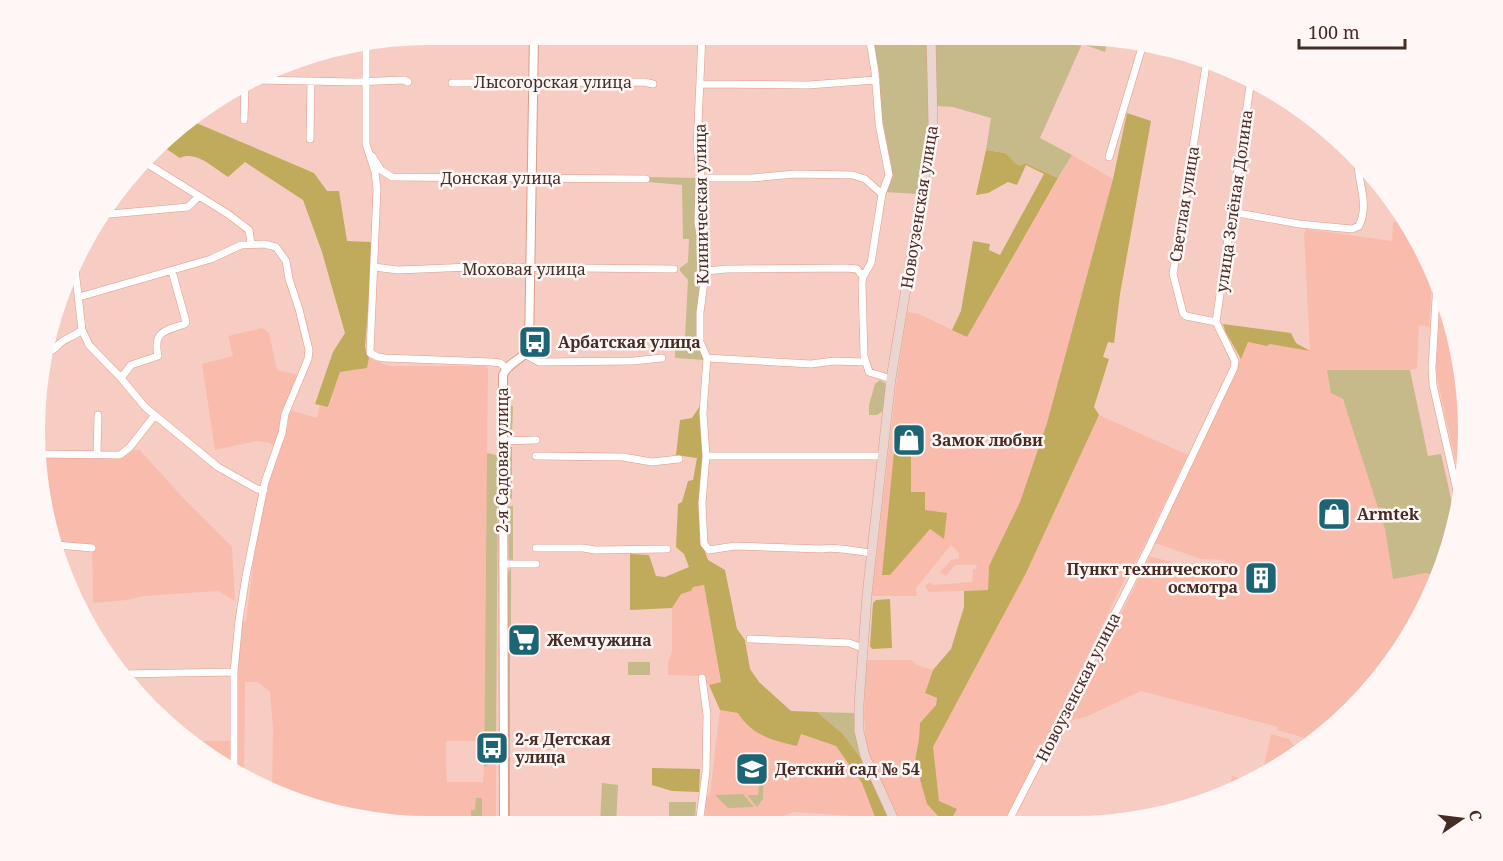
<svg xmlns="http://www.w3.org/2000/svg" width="1503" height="861" viewBox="0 0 1503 861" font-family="'Noto Serif',serif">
  <rect width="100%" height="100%" fill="#f7cdc3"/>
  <path fill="#f9bcac" d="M1072,155L1113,179L1047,423L1020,502L989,566L988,590L929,592L925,586L930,582L933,585L972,582L973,569H977L976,565H955L946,576L940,572L951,560L959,558V553L951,545L916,588L917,596H872L897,378L907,312L919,314L967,337Z
    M1393,222H1407L1428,256L1433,268L1429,327L1419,325L1417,368L1410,370H1327L1345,406L1385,528L1393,578L1426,573L1439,577L1415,629L1353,710L1315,741L1277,730L1278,727L1141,691L1088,716L1070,721L1069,717L1150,556L1197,570L1224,573L1225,560L1201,559L1155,543L1248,342L1267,346L1270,344L1310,350L1304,234L1306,229L1392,241Z
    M1441,290L1455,328L1468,405L1465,483L1463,493L1438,383L1436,368Z
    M262,328L269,333L277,370L299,375L281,412L279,433L275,447L269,443L256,441L215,450L202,364L233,356L228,336Z
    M369,358L389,366H486L488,369L484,741H446V762L447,782H483L484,767L496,761V825L405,826L328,813L272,790L273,727L270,692L258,682H245L244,778L237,775L238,671L241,621H246L255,548L268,482L286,433L290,410L317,418L320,405L329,407L340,372L367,368Z
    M1099,415L1188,455L1145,544L1121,587L1039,756L1004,824H899L869,754L866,742L864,716L866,660H911L917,665L933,670L925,693L937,698L936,705L920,723L919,739L917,749L933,747L1026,573Z
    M133,450H140L185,500L232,547L235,601L218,591L144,596L128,600L93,603L92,545L55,541L36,457H120L128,455Z
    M704,585L721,683L709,685L700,676L668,675V662L672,652V608L681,594L691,591L693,587Z
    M720,710L738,713L836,746L862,783L879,824H865V822L855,820L853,816L794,812L771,821L767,819H706L705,800L710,793Z
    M1271,734L1289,739L1293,745L1307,748L1292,760L1262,775Z
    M193,741H231L230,771Z
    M1232,776L1250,781L1228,792Z"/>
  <path fill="#c6b98a" d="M872,35H927L929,123L918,194L885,192L889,184L892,169L881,114L879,72Z
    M934,35H1098L1109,37L1105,52L1082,44L1040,138L1072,155L1058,178L1025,163L1019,166L1005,153L986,150L991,118L953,107L937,106Z
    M645,177L698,178L704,269L698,315L705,360L675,358V346L685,338L688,280L680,271V268L688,262L689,239H683L682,185L649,182Z
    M1327,370H1410L1428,456L1441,454C1446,478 1454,504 1454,528C1454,545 1446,562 1439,577L1426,573L1393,579L1385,529L1345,406L1343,399L1331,393Z
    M880,380L886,384L883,411L877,415H869V405L875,384Z
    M507,406H513L512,436H507Z
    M507,447H512V499H507Z
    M487,453L496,455L498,459L496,761L484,767Z
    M513,506V561L509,559L508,507Z
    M511,566V633L506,629L507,577Z
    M505,651H510V824H505Z
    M628,662H650V675H628Z
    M817,712L854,713L857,743L860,757L843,734Z
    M602,783L618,785L616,825H600Z
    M759,783H763V799L757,807L747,795H758Z
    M743,794L754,807L728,808L715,795Z
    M476,798H482V825H471V810H475Z
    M669,802H696L695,821H669Z"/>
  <path fill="#c0aa5b" d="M1127,113L1151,121L1120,294L1114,343L1108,342L1103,357L1109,359L1094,407L1099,415L1026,573L933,747L939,801L957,809L953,816L947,817L944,821H940L938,816L927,804L915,761L919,739L920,723L936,705L937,698L925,693L933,670L951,649L964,607V591L988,590L989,566L1020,502L1047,423L1113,179Z
    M187,119L314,173L327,191H339L347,241L371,242L372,260L365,347L369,358L367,368L340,372L328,407L315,404L333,352L345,333L322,252L303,200L245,162L228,177C215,169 196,150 180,158L162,146Z
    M986,150L1005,153L1019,166L1025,163L1058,178L967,337L952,330L961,311L973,241L990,244L989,250L1000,255L1044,174L1026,165L1017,185L1008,182L988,193L976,195Z
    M1223,324L1291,333L1296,343L1310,351L1270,344L1267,346L1248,342L1241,359L1225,331Z
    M702,403L704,461L702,544L708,560L725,570L737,629L745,640L750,669L759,682L791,711L817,712L843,734L860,757L891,824L877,822L862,783L836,746L801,734L797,746C774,741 751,735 738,713L720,710L709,685L721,682L704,585L693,587L691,591L681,594L672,608L630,610V554L649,555L656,576L665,577L689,567L684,554L676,547L678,504L682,502L688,481L693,480L697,458L676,455L680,420L692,418Z
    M894,452L911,453V492H925V510L947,513L944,539L930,529L890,575H882Z
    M890,599L892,648L872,649L870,646L873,603L876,600Z
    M652,768L700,769L699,792L672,791L652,785Z"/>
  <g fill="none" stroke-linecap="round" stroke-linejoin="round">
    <g stroke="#dc9b8b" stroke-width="8">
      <path id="minor" d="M702,35L697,147L701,178L699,185L698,223L706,266L700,313V342L707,358L703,413L706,456L702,503L704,544L709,550L735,546L822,549C835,546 858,552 872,553
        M869,35L875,72L879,124L889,175L882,194L871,263L863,277L862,283L864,356L869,372L891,379
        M366,45V144L375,172L377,189L370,353L378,357L385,358L492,362L500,363L506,368
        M1207,59L1173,274L1183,313L1186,316L1216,322
        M257,80L355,82L404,80L408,82
        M452,83L644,82L653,84
        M701,84L808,85L876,80
        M244,120L245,86
        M310,139L311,81
        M372,156L381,170L392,177L646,179
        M1109,157L1143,44
        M146,163L228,214L249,230L251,244
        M701,178H752L795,174L853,175L865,179L882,194
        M1232,212L1299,224L1352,229L1359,226C1370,203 1357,183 1358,159
        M99,215L188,207L198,197
        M374,267L398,270L471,267L674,269
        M75,269L82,330L89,345L121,378L145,407L218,467L257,489L264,490
        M706,271L727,269L846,268L857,269L863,277
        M1437,281L1432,368L1433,385L1460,504
        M79,297L211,259L241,245L264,244L276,247L286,261L289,279L299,309L309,350L308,359L285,414L282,433L265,482L246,576L239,620L234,672V774
        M1216,322L1251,79
        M46,353C57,350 55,346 63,341C70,337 76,335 82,330
        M526,355L539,362L633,361L662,358
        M707,358L811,364L834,361L864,362
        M121,378L131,365L158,356C153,331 164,331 185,324L186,322L172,271
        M503,441L536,440
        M36,454L120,455L130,447L155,415
        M97,454L98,415
        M536,456L623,457L652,462L679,459
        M706,456H882
        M56,545L92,548
        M536,548H583L595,550L667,549
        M503,564H536
        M750,639L849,643L863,648
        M121,674L234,672
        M1007,824L1148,549L1234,368L1235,361L1216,322
        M699,825L706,772L707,715L702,678"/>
    </g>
    <g stroke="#dc9b8b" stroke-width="10">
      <path id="tertiary" d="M504,825L503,375C508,362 523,360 529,348L534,35"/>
    </g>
    <g stroke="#dc9b8b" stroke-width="10">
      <path id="secondary" d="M896,824L865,756L859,731V704L867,595L891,379L933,124L931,35"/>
    </g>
    <use href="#minor" stroke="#fff" stroke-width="7"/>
    <use href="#tertiary" stroke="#fff" stroke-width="8"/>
    <use href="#secondary" stroke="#ebd5d0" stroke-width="9"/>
  </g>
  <defs>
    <g id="bus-square" transform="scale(1.725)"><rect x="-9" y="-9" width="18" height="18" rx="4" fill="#1d6574" stroke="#fff7f6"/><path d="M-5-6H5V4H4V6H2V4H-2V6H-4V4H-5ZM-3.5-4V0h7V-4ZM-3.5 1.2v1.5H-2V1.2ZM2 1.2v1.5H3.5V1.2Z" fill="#fff"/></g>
    <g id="shop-square" transform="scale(1.725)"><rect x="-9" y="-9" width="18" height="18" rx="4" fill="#1d6574" stroke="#fff7f6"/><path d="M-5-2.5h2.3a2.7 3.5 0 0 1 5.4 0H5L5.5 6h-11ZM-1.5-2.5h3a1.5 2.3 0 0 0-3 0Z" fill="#fff"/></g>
    <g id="building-square" transform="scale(1.725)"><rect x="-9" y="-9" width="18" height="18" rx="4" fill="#1d6574" stroke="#fff7f6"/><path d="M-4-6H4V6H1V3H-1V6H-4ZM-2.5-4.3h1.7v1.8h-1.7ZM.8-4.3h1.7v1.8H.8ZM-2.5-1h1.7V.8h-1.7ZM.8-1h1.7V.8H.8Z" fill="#fff"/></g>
    <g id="supermarket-square" transform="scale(1.725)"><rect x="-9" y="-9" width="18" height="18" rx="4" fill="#1d6574" stroke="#fff7f6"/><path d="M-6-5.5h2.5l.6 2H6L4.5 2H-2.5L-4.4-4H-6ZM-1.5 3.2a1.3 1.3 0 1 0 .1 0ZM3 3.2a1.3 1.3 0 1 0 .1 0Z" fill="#fff"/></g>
    <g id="school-square" transform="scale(1.725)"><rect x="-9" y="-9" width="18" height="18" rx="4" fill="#1d6574" stroke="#fff7f6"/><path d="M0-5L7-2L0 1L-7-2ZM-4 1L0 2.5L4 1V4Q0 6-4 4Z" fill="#fff"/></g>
  </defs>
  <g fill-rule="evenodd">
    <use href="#bus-square" x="535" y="342"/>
    <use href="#shop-square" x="909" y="440"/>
    <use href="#shop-square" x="1334" y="514"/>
    <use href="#building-square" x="1261" y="578"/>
    <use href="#supermarket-square" x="524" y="640"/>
    <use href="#bus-square" x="492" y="748"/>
    <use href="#school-square" x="752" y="769"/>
  </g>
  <g text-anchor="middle" stroke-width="5" stroke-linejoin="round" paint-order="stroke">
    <g font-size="16" fill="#462c25" stroke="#fff7f6">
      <text x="553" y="88">Лысогорская улица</text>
      <text x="501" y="184">Донская улица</text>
      <text transform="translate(1234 201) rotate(-82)" y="6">улица Зелёная Долина</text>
      <text transform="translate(701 204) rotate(-91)" y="6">Клиническая улица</text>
      <text transform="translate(1184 204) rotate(-81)" y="6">Светлая улица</text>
      <text transform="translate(919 207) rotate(-81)" y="6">Новоузенская улица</text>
      <text x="524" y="275">Моховая улица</text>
      <text transform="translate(502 460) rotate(-90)" y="6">2-я Садовая улица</text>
      <text transform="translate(1078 687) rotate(-63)" y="6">Новоузенская улица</text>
    </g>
    <g font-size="16" font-weight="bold" fill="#462c25" stroke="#fff7f6" text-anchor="start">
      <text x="558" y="348">Арбатская улица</text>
      <text x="932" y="446">Замок любви</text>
      <text x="1357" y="520">Armtek</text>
      <text x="1238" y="575" text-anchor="end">Пункт технического<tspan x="1238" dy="18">осмотра</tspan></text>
      <text x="547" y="646">Жемчужина</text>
      <text x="515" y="745">2-я Детская<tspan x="515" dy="18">улица</tspan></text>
      <text x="775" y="775">Детский сад № 54</text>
    </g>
  </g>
  <path d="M0 0H1503V861H0ZM430 45H1073A385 385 0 0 1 1458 430V431A385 385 0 0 1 1073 816H430A385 385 0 0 1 45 431V430A385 385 0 0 1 430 45Z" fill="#fff7f6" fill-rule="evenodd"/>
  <g transform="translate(1461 819) rotate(76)" stroke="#fff7f6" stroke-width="4.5" paint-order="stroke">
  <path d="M0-4.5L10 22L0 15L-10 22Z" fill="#462c25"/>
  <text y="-9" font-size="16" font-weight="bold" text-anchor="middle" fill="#462c25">С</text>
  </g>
  <path d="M1299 39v9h106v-9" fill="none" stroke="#462c25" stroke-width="3"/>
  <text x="1308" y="39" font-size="18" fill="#462c25" stroke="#fff7f6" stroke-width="4.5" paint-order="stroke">100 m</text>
</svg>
